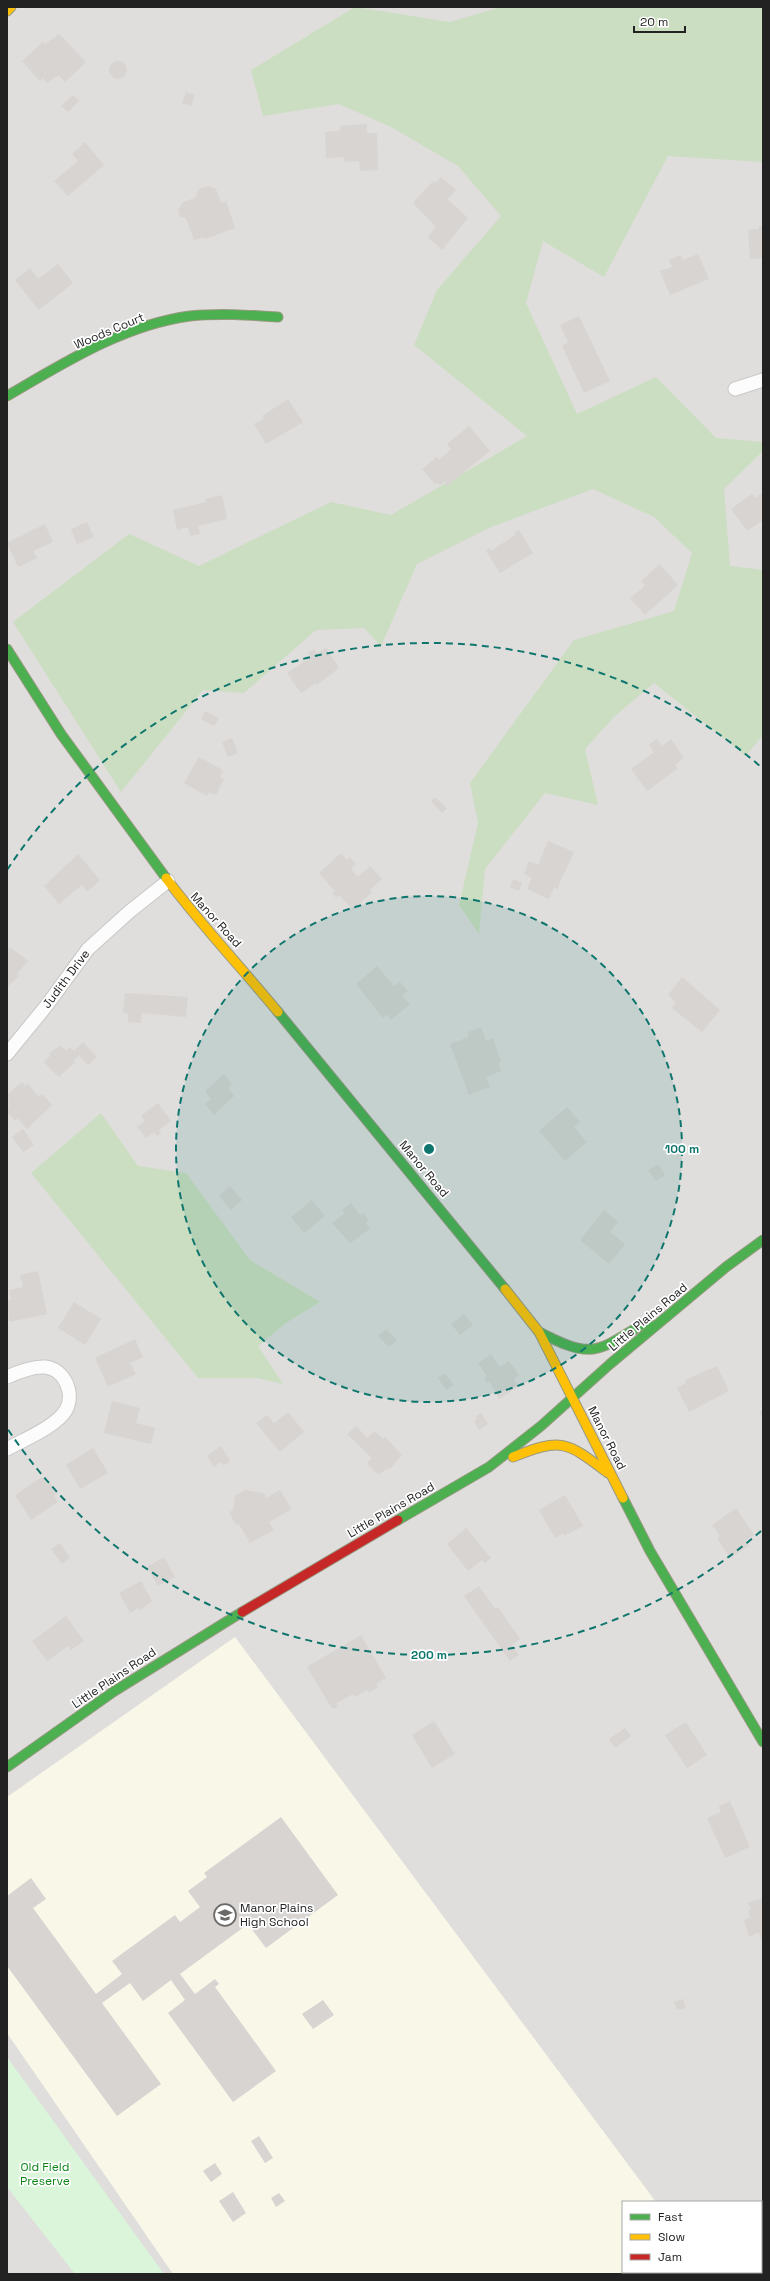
<svg xmlns="http://www.w3.org/2000/svg" width="770" height="2281" viewBox="0 0 770 2281" font-family="'Space Grotesk',sans-serif">
  <rect width="100%" height="100%" fill="#f0eeeb"/>
  <path fill="#dfdedc" fill-rule="evenodd" d="M7,7H763V2274H7ZM623,2202H761V2272H623Z"/>
  <path fill="#f8f7e8" d="M235,1637L656,2202H623V2272H708L710,2274H173L7,2033V1797Z"/>
  <path fill="#cbdec1" d="M355,7L450,22L501,7H763V162L668,156L604,277L543,241L526,303L577,414L656,377L716,438L763,442V451L724,489L730,566L763,570V735L746,756L654,683L615,716L585,749L598,805L545,793L485,869L479,934L459,905L478,823L470,783L574,640L674,611L692,553L654,517L593,489L491,527L417,564L381,646L364,628L316,630L244,693L203,690L121,792L13,622L129,534L199,566L331,502L391,515L527,436L414,345L437,290L501,216L458,166L391,127L339,104L263,116L251,70Z
    M101,1113L138,1166L186,1173L250,1260L320,1302L286,1323L258,1346L283,1384L257,1378H198L31,1173Z"/>
  <path fill="#daf5da" d="M7,2057L164,2274H75L7,2187Z"/>
  <path fill="#d7d4d2" d="M59,34L86,62L65,82L59,75L47,83L43,78L40,81L22,61L43,42L45,44Z
    M109 70a9 9 0 1 1 18 0a9 9 0 1 1-18 0Z
    M186,92L195,95L191,106L182,103Z
    M73,95L79,101L68,112L61,106Z
    M367,124V133H377L378,170L360,171L359,161L344,162V157L326,158L325,132L340,131L339,126Z
    M85,142L104,165L68,196L54,181L78,161L72,154Z
    M441,177L456,190L447,199L468,218L442,250L428,237L436,227L413,203L433,181L435,183Z
    M208,186L216,189L221,203L226,201L235,228L205,239L204,237L194,240L186,218L180,217L178,210L183,202L195,198L199,189Z
    M759,226H763V258L750,259L748,230L759,229Z
    M698,254L709,279L670,295L660,271L672,267L669,260L681,255L683,260Z
    M58,264L73,283L39,310L15,280L30,268L38,279Z
    M579,316L610,381L584,393L562,346L568,342L560,325Z
    M288,399L303,422L266,444L254,424L264,418L262,416Z
    M469,426L490,451L447,486L444,482L440,485L437,482L435,484L422,469L437,457L439,460L451,449L447,444Z
    M763,492V520L747,531L731,509L752,494L755,498Z
    M222,495L227,519L198,526L200,534L190,536L188,527L177,530L173,510L206,502L205,499Z
    M87,522L94,537L77,544L71,529Z
    M45,524L53,542L33,551L37,558L18,567L7,543Z
    M519,530L533,553L500,573L486,551L489,548L491,551L515,535L514,533Z
    M660,564L678,585L645,615L630,598L645,586L641,581Z
    M326,648L339,668L317,685L316,683L301,693L287,673L311,657L308,653L314,649L317,653Z
    M205,711L219,718L214,726L201,719Z
    M232,738L238,753L228,757L222,742Z
    M657,739L662,746L671,739L684,758L675,765L677,769L647,791L631,769L654,752L649,745Z
    M199,757L223,770L220,777L224,779L216,795L209,792L207,796L184,783Z
    M435,797L447,808L442,813L431,801Z
    M548,841L574,852L557,889L554,887L549,899L527,889L532,878L524,874L529,861L538,865Z
    M341,853L347,860L350,857L356,864L351,869L358,877L370,866L382,879L370,890L372,892L353,910L339,895L336,898L332,893L335,891L319,873Z
    M78,854L100,880L87,892L82,885L59,904L44,886Z
    M513,879L522,883L519,891L510,887Z
    M10,947L28,961L17,974L19,976L7,987V951Z
    M377,966L394,986L400,982L408,991L402,996L410,1004L391,1020L387,1014L383,1018L356,984Z
    M682,977L720,1010L702,1032L672,1008L676,1002L668,995Z
    M125,993L188,997L186,1017L142,1013L141,1023L128,1022V1014L123,1013Z
    M481,1027L486,1041L493,1038L501,1062L498,1063L501,1071L486,1077L490,1087L469,1095L450,1044L469,1037L468,1032Z
    M83,1042L97,1057L88,1065L79,1055L74,1060L75,1062L59,1077L44,1062L50,1056L49,1054L60,1045L66,1051L70,1047L74,1051Z
    M224,1074L232,1084L228,1088L234,1096L214,1115L205,1104L211,1099L205,1091Z
    M22,1082L25,1086L28,1084L39,1097L42,1094L52,1105L27,1129L18,1118L15,1121L7,1112L9,1104L7,1101L9,1099L7,1095Z
    M158,1103L171,1121L159,1130L161,1133L157,1136L154,1132L146,1138L137,1127L145,1121L141,1116Z
    M567,1107L580,1122L574,1127L587,1142L565,1161L539,1131Z
    M23,1129L34,1145L23,1152L12,1137Z
    M658,1164L665,1175L656,1181L648,1170Z
    M230,1186L242,1200L231,1210L219,1196Z
    M312,1200L325,1216L304,1233L291,1217Z
    M351,1203L360,1215L363,1213L369,1221L366,1223L370,1229L350,1243L332,1223L345,1213L342,1210Z
    M604,1210L618,1222L610,1232L625,1244L609,1264L580,1240Z
    M38,1271L47,1314L9,1322L7,1301L11,1300L9,1290L23,1287L20,1275Z
    M74,1302L101,1319L85,1345L58,1328Z
    M464,1314L473,1325L460,1335L451,1324Z
    M386,1329L397,1340L389,1347L378,1336Z
    M135,1339L143,1357L130,1363L136,1374L108,1387L95,1358Z
    M491,1354L500,1367L509,1361L519,1375L514,1379L518,1387L499,1399L489,1381L487,1383L484,1378L487,1376L478,1363Z
    M717,1366L729,1391L689,1412L677,1388L686,1383L685,1380Z
    M445,1373L454,1385L446,1390L438,1378Z
    M112,1401L140,1408L136,1423L155,1428L151,1444L104,1433Z
    M763,1410V1419L759,1412Z
    M288,1412L304,1432L280,1452L256,1423L267,1415L274,1423Z
    M481,1413L488,1424L479,1430L474,1421L477,1419L476,1416Z
    M356,1426L367,1438L375,1431L383,1439L385,1437L402,1455L390,1469L388,1468L378,1475L367,1463L372,1458L347,1434Z
    M221,1446L230,1461L224,1465L221,1462L214,1467L207,1456Z
    M93,1448L108,1473L80,1489L66,1465Z
    M42,1477L47,1484L50,1483L57,1493L54,1496L58,1502L31,1520L15,1495Z
    M245,1490L264,1493L266,1498L280,1490L292,1509L269,1522L274,1530L250,1543L239,1524L236,1525L229,1512L233,1510L235,1496Z
    M565,1495L583,1526L564,1536L563,1533L555,1538L539,1510Z
    M736,1508L754,1535L745,1541L749,1546L730,1558L717,1538L720,1536L712,1525Z
    M466,1528L491,1558L485,1563L482,1560L468,1571L447,1544Z
    M60,1543L70,1558L62,1564L51,1549Z
    M164,1557L175,1577L158,1586L147,1567Z
    M141,1581L152,1601L140,1611L138,1608L130,1613L119,1593Z
    M479,1586L495,1609L498,1607L520,1639L512,1645L519,1655L510,1661L464,1596Z
    M66,1616L84,1641L71,1650L68,1646L47,1661L32,1641Z
    M361,1635L386,1678L376,1684L378,1687L369,1693L367,1690L355,1697L353,1694L336,1703L338,1706L334,1709L331,1707L307,1667Z
    M434,1721L455,1754L432,1768L412,1735Z
    M686,1722L707,1755L687,1768L665,1735Z
    M625,1728L631,1736L615,1748L609,1739Z
    M730,1801L750,1847L725,1858L707,1818L721,1812L719,1806Z
    M281,1817L338,1895L266,1948L248,1924L180,1974L195,1994L215,1979L219,1984L215,1987L276,2071L233,2102L168,2013L185,2000L171,1980L143,2001L130,1983L102,2003L161,2084L117,2116L7,1966V1896L31,1878L46,1899L33,1908L96,1994L122,1974L112,1961L175,1915L180,1922L200,1907L188,1891L207,1877L204,1873Z
    M763,1898V1939L761,1940L759,1932L749,1937L744,1920L750,1917L748,1910L751,1909L748,1903Z
    M683,1999L686,2008L677,2010L674,2002Z
    M323,2000L334,2015L313,2029L302,2014Z
    M259,2136L273,2158L265,2163L251,2141Z
    M215,2163L222,2174L211,2182L203,2171Z
    M233,2192L246,2213L233,2222L219,2201Z
    M279,2193L285,2201L276,2207L271,2198Z"/>
  <g fill="none" stroke-linecap="round" stroke-linejoin="round">
    <g stroke="#c9c8c7" stroke-width="15">
      <path id="street" d="M735,389L763,380
        M7,1054L47,1005L88,949L129,912L168,881
        M7,1377C18,1372 33,1366 45,1367C65,1369 75,1394 66,1410C57,1426 23,1440 7,1449"/>
    </g>
    <g stroke="#999a82" stroke-width="11">
      <path id="fast" d="M7,396C64,363 123,325 190,316C219,313 249,315 278,317
        M7,649L61,734L166,878
        M278,1012L505,1289
        M539,1332C595,1361 597,1351 648,1321
        M623,1498L650,1551L763,1742
        M398,1520L489,1467L541,1426L610,1364L726,1267L763,1240
        M7,1767L113,1692L242,1612"/>
    </g>
    <g stroke="#999a82" stroke-width="11">
      <path id="slow" d="M7,11L11,7
        M166,878C201,925 241,967 278,1012
        M505,1289L539,1332L623,1498
        M513,1457C562,1437 567,1442 608,1473"/>
    </g>
    <g stroke="#999a82" stroke-width="11">
      <path id="jam" d="M242,1612L398,1520"/>
    </g>
    <use href="#street" stroke="#fdfcfc" stroke-width="13"/>
    <use href="#fast" stroke="#4caf50" stroke-width="9"/>
    <use href="#slow" stroke="#ffc107" stroke-width="9"/>
    <use href="#jam" stroke="#c62828" stroke-width="9"/>
  </g>
  <circle cx="429" cy="1149" r="253" fill="#0f766e" fill-opacity=".12"/>
  <g fill="none" stroke="#0f766e" stroke-width="2" stroke-dasharray="7 5">
    <circle cx="429" cy="1149" r="253"/>
    <path d="M761 1531A506 506 0 0 1 7 1428M7 870A506 506 0 0 1 761 767"/>
  </g>
  <defs>
    <g id="school-ring" transform="scale(1.15)"><circle r="9.5" fill="#fff" stroke="#6a6968" stroke-width="1.5"/><path d="M0-5L7-2L0 1L-7-2ZM-4 1L0 2.5L4 1V4Q0 6-4 4Z" fill="#6a6968"/></g>
  </defs>
  <g fill-rule="evenodd">
    <use href="#school-ring" x="225" y="1915"/>
  </g>
  <g text-anchor="middle" stroke-width="3.5" stroke-linejoin="round" paint-order="stroke">
    <g font-size="12" fill="#222" stroke="#fff">
      <text transform="translate(109 331) rotate(-23)" y="4">Woods Court</text>
      <text transform="translate(216 920) rotate(48)" y="4">Manor Road</text>
      <text transform="translate(66 979) rotate(-53)" y="4">Judith Drive</text>
      <text transform="translate(424 1169) rotate(50)" y="4">Manor Road</text>
      <text transform="translate(648 1317) rotate(-40)" y="4">Little Plains Road</text>
      <text transform="translate(607 1438) rotate(63)" y="4">Manor Road</text>
      <text transform="translate(391 1510) rotate(-30)" y="4">Little Plains Road</text>
      <text transform="translate(114 1678) rotate(-34)" y="4">Little Plains Road</text>
    </g>
    <g font-size="12" fill="#222" stroke="#fff" text-anchor="start">
      <text x="240" y="1912">Manor Plains<tspan x="240" dy="14">High School</tspan></text>
    </g>
    <g font-size="12" fill="#0c8416" stroke="#fff">
      <text x="45" y="2171">Old Field<tspan x="45" dy="14">Preserve</tspan></text>
    </g>
  </g>
  <circle cx="429" cy="1149" r="6" fill="#0f766e" stroke="#fff" stroke-width="2"/>
  <g font-size="12" text-anchor="middle" font-weight="bold" fill="#0f766e" stroke="#fff" stroke-width="3.5" stroke-linejoin="round" paint-order="stroke">
    <text x="682" y="1153">100 m</text>
    <text x="429" y="1659">200 m</text>
  </g>
  <rect width="770" height="2281" fill="none" stroke="#222222" stroke-width="16"/>
  <rect x="622" y="2201" width="140" height="72" fill="#ffffff" stroke="#a7a7a7"/>
  <rect x="630" y="2214" width="20" height="6" fill="#4caf50" stroke="#a7a7a7"/>
  <text x="658" y="2221" font-size="12" fill="#222222">Fast</text>
  <rect x="630" y="2234" width="20" height="6" fill="#ffc107" stroke="#a7a7a7"/>
  <text x="658" y="2241" font-size="12" fill="#222222">Slow</text>
  <rect x="630" y="2254" width="20" height="6" fill="#c62828" stroke="#a7a7a7"/>
  <text x="658" y="2261" font-size="12" fill="#222222">Jam</text>
  <path d="M634 26v6h51v-6" fill="none" stroke="#222222" stroke-width="2"/>
  <text x="640" y="26" font-size="12" fill="#222222" stroke="#ffffff" stroke-width="3" paint-order="stroke">20 m</text>
</svg>
